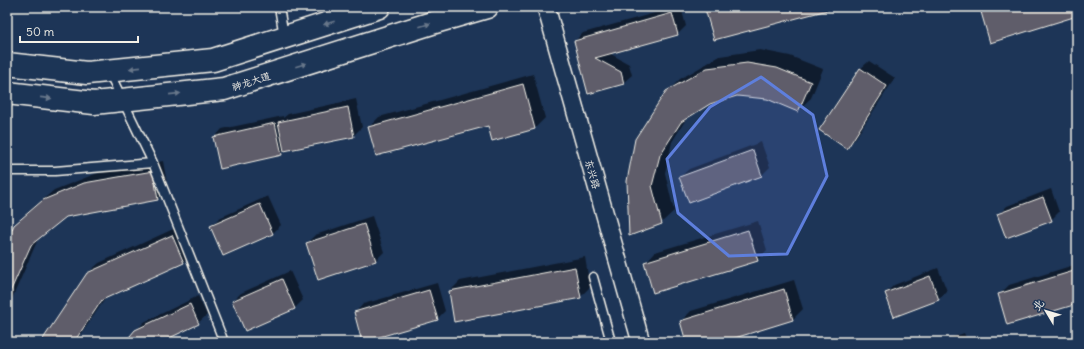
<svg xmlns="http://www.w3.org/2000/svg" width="1084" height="349" viewBox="0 0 1084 349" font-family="Delius,'LXGW WenKai TC',sans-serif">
  <rect width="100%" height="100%" fill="#1d3557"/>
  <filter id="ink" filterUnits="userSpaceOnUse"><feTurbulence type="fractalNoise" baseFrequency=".025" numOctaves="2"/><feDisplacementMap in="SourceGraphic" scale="8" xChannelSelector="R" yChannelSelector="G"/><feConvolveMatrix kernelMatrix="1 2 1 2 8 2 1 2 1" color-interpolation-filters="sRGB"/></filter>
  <g filter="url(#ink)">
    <path fill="#0007" d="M676,7H681L686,26L678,34L609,53L629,64L632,75L623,83L575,41L583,33Z
      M988,7H1077V15L982,13Z
      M760,50L790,56L823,69L811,98L798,110L768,98L737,95L709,103L688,116L672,142L665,173L674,211L661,223L630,234L667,92L680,79L720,56Z
      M869,61L895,78L855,139L847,147L860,69Z
      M533,74L545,118L535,128L493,140L489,124L369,127L379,117Z
      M356,99L362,127L353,136L285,150L281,154L214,138L222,129L283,116V118L288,114Z
      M761,142L770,167L762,175L680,177L689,169Z
      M163,161L168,189L158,199L65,216L39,237L7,310V243L25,215L54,190L95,174Z
      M1051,189L1059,212L1051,220L999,214L1007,206Z
      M268,196L281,225L273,233L211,226L219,218Z
      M372,216L384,252L376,260L307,243L315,235Z
      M758,221L767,250L757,260L645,263L655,252Z
      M182,225L194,251L184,262L107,296L76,342H43L88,273L99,263Z
      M585,257L590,287L580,297L450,291L460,281Z
      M1077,264V303L999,295L1009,285Z
      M938,268L947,291L938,300L886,293L894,285Z
      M290,271L303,300L295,308L246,330L233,301L241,293Z
      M794,280L803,309L793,319L719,342H687L681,321L691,311Z
      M437,283L445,311L437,319L355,313L363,304Z
      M198,296L207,315L198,323L158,342H126L144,322Z
      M964,333L968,342H940Z"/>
    <path fill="#5f5d6a" stroke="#f4f1e8" d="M712,7H839L714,40L705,9Z
      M998,7H1077V16L990,43L981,12Z
      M672,13L678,35L595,58L621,72L624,84L588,94L574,41Z
      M747,63L777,68L811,82L798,112L767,99L737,96L710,104L681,122L660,155L652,186L662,224L629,236L627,181L635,139L666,91L707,68Z
      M860,68L887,86L847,149L819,130Z
      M523,84L535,129L492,141L488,126L376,156L368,127Z
      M348,107L354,137L284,151L278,122Z
      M275,123L282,155L220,169L213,137Z
      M753,150L762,176L689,203L679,177Z
      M153,171L158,200L66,217L31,245L7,299V240L14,225L43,200L84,183Z
      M1043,197L1052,221L1006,238L997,214Z
      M260,204L273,234L223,256L210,226Z
      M364,224L376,261L318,280L306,243Z
      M748,230L758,261L653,293L644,262Z
      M172,235L184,263L102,300L74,342H41L87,273Z
      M575,267L581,298L454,322L449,291Z
      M1077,270V304L1007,325L998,294Z
      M930,276L939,300L894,317L885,293Z
      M282,279L295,309L245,331L232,301Z
      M784,289L793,320L722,342H686L680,321Z
      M429,290L438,320L362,342L354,312Z
      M190,304L199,324L161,342H125L135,330Z"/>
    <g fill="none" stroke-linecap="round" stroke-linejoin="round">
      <g stroke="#f4f1e8" stroke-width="11">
        <path id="lane" d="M279,7L284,36
          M109,72L153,163L224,342
          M7,171H55L153,163
          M593,277L611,342"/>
      </g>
      <g stroke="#f4f1e8" stroke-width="20">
        <path id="street" d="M546,7L641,342"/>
      </g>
      <g stroke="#f4f1e8" stroke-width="25">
        <path id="secondary" d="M7,64L87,73L213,60L379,7
          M7,93L94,103L224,89L432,23L487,7"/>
      </g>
      <use href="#lane" stroke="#1d3557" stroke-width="8"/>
      <use href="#street" stroke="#1d3557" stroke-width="17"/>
      <use href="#secondary" stroke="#1d3557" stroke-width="22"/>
    </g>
    <defs><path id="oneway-solid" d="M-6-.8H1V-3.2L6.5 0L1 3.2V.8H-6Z"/></defs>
    <g fill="#68778a">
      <use href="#oneway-solid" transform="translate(329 23) rotate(162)"/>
      <use href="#oneway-solid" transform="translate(425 25) rotate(-18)"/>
      <use href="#oneway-solid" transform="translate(301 65) rotate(-18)"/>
      <use href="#oneway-solid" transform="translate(135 68) rotate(174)"/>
      <use href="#oneway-solid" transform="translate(175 94) rotate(-6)"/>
      <use href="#oneway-solid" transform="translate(46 98) rotate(6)"/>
    </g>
  </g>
  <path fill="#5e7fdd" fill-opacity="0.2" stroke="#5e7fdd" stroke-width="3" stroke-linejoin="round" d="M761,77L813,115L827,176L787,254L729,256L678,213L667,159L710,107Z"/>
  <g text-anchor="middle" stroke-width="3" stroke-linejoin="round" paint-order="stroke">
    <g font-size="10" fill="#f4f1e8" stroke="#1d3557">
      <text transform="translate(251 81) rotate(-18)" y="4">神龙大道</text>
      <text transform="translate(593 174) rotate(74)" y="4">东兴路</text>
    </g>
  </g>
  <rect width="1084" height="349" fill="none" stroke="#1d3557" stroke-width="24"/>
  <rect x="12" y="12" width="1060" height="325" fill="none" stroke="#f4f1e8" stroke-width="1.5" filter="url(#ink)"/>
  <g transform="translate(1046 311) rotate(308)" stroke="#1d3557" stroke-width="3" paint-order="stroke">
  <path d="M0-3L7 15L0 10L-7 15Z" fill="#f4f1e8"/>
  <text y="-6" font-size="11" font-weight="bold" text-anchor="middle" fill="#f4f1e8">北</text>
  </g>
  <path d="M20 36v6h118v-6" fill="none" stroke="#f4f1e8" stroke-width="2"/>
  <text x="26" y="36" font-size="12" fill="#f4f1e8" stroke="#1d3557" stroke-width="3" paint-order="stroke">50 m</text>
</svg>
